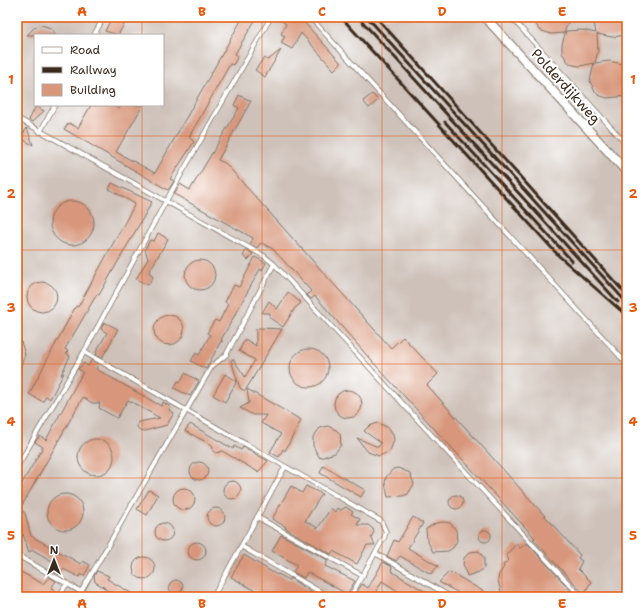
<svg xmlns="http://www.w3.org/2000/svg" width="644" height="614" viewBox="0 0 644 614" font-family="'Shantell Sans',sans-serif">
  <rect width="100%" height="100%" fill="#fff"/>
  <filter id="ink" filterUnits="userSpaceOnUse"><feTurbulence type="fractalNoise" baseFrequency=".025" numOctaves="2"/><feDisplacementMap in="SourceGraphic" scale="8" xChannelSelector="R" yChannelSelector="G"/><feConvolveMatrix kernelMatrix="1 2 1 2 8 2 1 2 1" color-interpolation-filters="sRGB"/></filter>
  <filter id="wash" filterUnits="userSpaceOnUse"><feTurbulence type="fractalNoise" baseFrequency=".012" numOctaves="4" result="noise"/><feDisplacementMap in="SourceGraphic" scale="16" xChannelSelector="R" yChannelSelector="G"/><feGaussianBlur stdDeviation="0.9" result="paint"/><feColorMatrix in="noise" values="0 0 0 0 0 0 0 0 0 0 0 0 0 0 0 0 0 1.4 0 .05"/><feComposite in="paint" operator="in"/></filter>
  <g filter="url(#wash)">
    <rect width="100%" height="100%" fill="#f7f1e3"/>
    <path fill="#cec1b9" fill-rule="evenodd" d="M17,17H627V597H17ZM35,35H163V105H35Z"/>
    <g id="blocks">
      <path fill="#d8977b" d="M112,17H128L118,35L105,31Z
        M243,17H257L235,54L238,56L233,65L230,64L189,137L194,142L170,179L174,181L168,190L64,129L69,123L78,128L91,105H111L119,109L121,105H143L116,152L155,173Z
        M276,17H290L299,22L303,21L341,63L334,70L301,33L292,49L281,43L285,36L281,34L286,24Z
        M532,17H570L564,33L551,34L539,30Z
        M593,17H627V35L612,37L597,34L598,51L595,63L609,61L627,65V96L607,98L598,95L594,90L590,81L594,63L580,66L573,65L568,62L562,53V44L566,31L582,30L596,33Z
        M41,25L51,28L56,35H27L34,28Z
        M281,50L265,77L255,70L264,58L268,60Z
        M372,94L378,100L369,108L363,101Z
        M239,95L251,101L218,160L225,163L391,348L403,337L438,374L427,385L580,555L578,558L582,561L578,569L591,582L584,594L533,539L535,538L370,359L315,296L311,299L307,295L311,291L273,249L261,243L257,248L250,244L253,238L174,194L180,184L190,190L239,108L234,105Z
        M36,106L44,111L32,122L29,120Z
        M27,128L33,145L20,138Z
        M112,183L152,202L99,295L97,294L65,349L68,351L66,353L70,356L61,375L64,373L50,399L46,396L43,402L29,394L72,313L76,306L78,307L135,204L109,189Z
        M50 223a22 22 0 1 1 44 0a22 22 0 1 1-44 0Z
        M158,233L168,239L149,272L153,277L148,285L136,279L148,259L145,249L150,240L154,241Z
        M246,250L253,254L248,260L243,256Z
        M255,257L266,263L262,270L260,269L221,340L223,342L221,341L206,369L191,361L196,353L199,355L210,335L207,333L215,320L219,322L228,304L225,302L234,285L239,287Z
        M185 275a15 15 0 1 1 30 0a15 15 0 1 1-30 0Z
        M27 297a15 15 0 1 1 30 0a15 15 0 1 1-30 0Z
        M288,292L301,303L295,308L283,327L270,318V313H262L269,301L277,309Z
        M154 330a15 15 0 1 1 30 0a15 15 0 1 1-30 0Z
        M104,322L118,329L102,358L96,355L97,353L96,352L107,333L101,329Z
        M259,328L282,329L245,391L240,388L231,360L233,359L245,377L255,360L239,351L245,339L256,346V329Z
        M17,330L25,354L17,376Z
        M290 368a19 19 0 1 1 38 0a19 19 0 1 1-38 0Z
        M92,360L98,364L96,369L161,406L163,402L171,407L169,410L174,413L167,425L141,432L137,427L138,422L160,418L128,400L117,418L99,408L100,403H92L83,397L20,509L25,513L31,536L81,564L83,561L90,565L84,576L81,574L79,577L63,569L60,575L54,572L57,569L52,566L54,562L33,550L29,552L23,534L17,544V478L21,485L43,447L35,442L40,436L46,440L83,372L78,369L84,363L88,366Z
        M185,373L199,381L190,396L174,388L178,381L180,382Z
        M225,374L237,381L225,402L213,395Z
        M247,389L301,420L285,451L283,449L279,457L270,452L281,434L261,423L266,415H253L240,408L249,403Z
        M334 404a14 14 0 1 1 28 0a14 14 0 1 1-28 0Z
        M378,423L389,428L393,434L394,440L390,451L379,456L368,452L357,438L378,447L381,443L364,431L369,426Z
        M190,424L233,449L234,446L241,450L243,447L268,461L258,472L222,451L217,453L213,451L212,445L185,431Z
        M328,426L336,430L340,434L341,445L335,453L320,458L313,446V437L320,428Z
        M78 457a18 18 0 1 1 36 0a18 18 0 1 1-36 0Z
        M190 471a9 9 0 1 1 18 0a9 9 0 1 1-18 0Z
        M323,466L365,490L361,497L320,473Z
        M398,468L410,473L414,484L408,494L403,496L388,497L385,483L386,477L393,469Z
        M223 490a9 9 0 1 1 18 0a9 9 0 1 1-18 0Z
        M291,486L302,493L306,486L322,494L305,521L318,528L331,508L335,512L337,508L341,510L346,507L353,512L351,514L360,519L357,525H368L373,529L374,532L371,537L375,545H367L357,564L333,551L331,554L285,528L286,527L272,519Z
        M173 499a11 11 0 1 1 22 0a11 11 0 1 1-22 0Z
        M149,490L158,495L147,515L137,509Z
        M47 512a18 18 0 1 1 36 0a18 18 0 1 1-36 0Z
        M449 502a7 7 0 1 1 14 0a7 7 0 1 1-14 0Z
        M207 517a9 9 0 1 1 18 0a9 9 0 1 1-18 0Z
        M413,517L423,523L408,548L438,566L431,574L400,556L396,561L387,556L394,540L398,542Z
        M444,522L450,523L456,530L457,541L453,548L448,551L433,552L427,540L426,529L436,523Z
        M155 532a9 9 0 1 1 18 0a9 9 0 1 1-18 0Z
        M479 536a6 6 0 1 1 12 0a6 6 0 1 1-12 0Z
        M281,535L328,560L325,566L355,581L347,594L307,572L304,578L293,572L297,565L272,551Z
        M188 551a9 9 0 1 1 18 0a9 9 0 1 1-18 0Z
        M527,543L575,595L574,597H502L498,580L499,574L504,567L503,565L509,560L506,555L516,544L520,548Z
        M479,551L484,558V568L479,572L467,576L463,564L464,558L470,552Z
        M244,555L277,575L278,574L289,580L290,578L318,597H257L259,593L231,577Z
        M133 568a11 11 0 1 1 22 0a11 11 0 1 1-22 0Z
        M383,562L392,567L391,571L434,597H396L399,592L382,581L373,597H354L362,584L368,588Z
        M17,570L43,584L49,577L56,581L51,588L55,590L52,597H17Z
        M97,571L109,576L107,579L138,597H119L103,588H105L95,582L94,576Z
        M449,572L454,574L493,597H466L439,582Z
        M169 587a7 7 0 1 1 14 0a7 7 0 1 1-14 0Z"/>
    </g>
  </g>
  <g filter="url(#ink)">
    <use href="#blocks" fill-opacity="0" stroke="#7d7063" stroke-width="1"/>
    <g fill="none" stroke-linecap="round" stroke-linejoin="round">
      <g stroke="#7d7063" stroke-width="5.5">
        <path id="service" d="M310,17L627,364
          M511,17L627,145
          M94,35L104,17
          M17,118L264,256L274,264L581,597
          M40,132L55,105
          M84,352L381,521L386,532L384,538L350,597
          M17,455L21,460
          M17,467L84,352L166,201L271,17
          M257,517L363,576
          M241,546L329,597
          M375,553L451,597
          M17,555L90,597
          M81,592L212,366L226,355L274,264
          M59,597L67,583
          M213,597L285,467"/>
      </g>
      <g stroke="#7d7063" stroke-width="10">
        <path id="minor" d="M485,17L627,172"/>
      </g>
      <use href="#service" stroke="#fff" stroke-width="4"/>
      <use href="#minor" stroke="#fff" stroke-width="8"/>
      <path stroke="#3b2a1e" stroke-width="3" d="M341,17L559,256L627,316
        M358,17L618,302
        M367,17L627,303
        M376,17L624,292
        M445,122L572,261"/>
    </g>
  </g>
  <path fill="none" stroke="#e8590c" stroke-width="1" stroke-opacity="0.55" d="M142,17V35M262,17V597M382,17V597M502,17V597M142,105V597M17,136H627M17,250H627M17,364H627M17,478H627"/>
  <g text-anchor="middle" stroke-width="4" stroke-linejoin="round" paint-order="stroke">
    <g font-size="14" fill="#3b2a1e" stroke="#fff">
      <text transform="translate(566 86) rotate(48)" y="5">Polderdijkweg</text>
    </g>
  </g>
  <rect width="644" height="614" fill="none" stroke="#fff" stroke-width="44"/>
  <rect x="34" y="34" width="130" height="72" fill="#ffffff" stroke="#b1aaa5"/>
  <rect x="42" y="47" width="20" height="6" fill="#ffffff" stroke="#b1aaa5"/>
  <text x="70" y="54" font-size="12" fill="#3b2a1e">Road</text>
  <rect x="42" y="67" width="20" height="6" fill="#3b2a1e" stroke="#b1aaa5"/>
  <text x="70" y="74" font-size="12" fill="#3b2a1e">Railway</text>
  <rect x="42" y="84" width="20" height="12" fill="#d8977b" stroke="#b1aaa5"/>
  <text x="70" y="94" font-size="12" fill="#3b2a1e">Building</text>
  <g transform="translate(54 560)" stroke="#ffffff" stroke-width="3" paint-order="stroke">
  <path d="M0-3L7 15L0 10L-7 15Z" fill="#3b2a1e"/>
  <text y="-6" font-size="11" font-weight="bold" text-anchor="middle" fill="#3b2a1e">N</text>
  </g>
  <rect x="22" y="22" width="600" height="570" fill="none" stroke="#e8590c" stroke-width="1.5"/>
  <g font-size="13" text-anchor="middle" font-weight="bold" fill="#e8590c">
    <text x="82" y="16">A</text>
    <text x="202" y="16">B</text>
    <text x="322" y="16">C</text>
    <text x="442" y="16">D</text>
    <text x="562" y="16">E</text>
    <text x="11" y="84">1</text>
    <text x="633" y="84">1</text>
    <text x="11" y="198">2</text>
    <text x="633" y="198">2</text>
    <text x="11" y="312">3</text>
    <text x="633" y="312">3</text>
    <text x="11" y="426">4</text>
    <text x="633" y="426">4</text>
    <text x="11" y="540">5</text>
    <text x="633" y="540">5</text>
    <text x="82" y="608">A</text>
    <text x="202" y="608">B</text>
    <text x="322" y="608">C</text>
    <text x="442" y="608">D</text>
    <text x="562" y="608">E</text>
  </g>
</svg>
